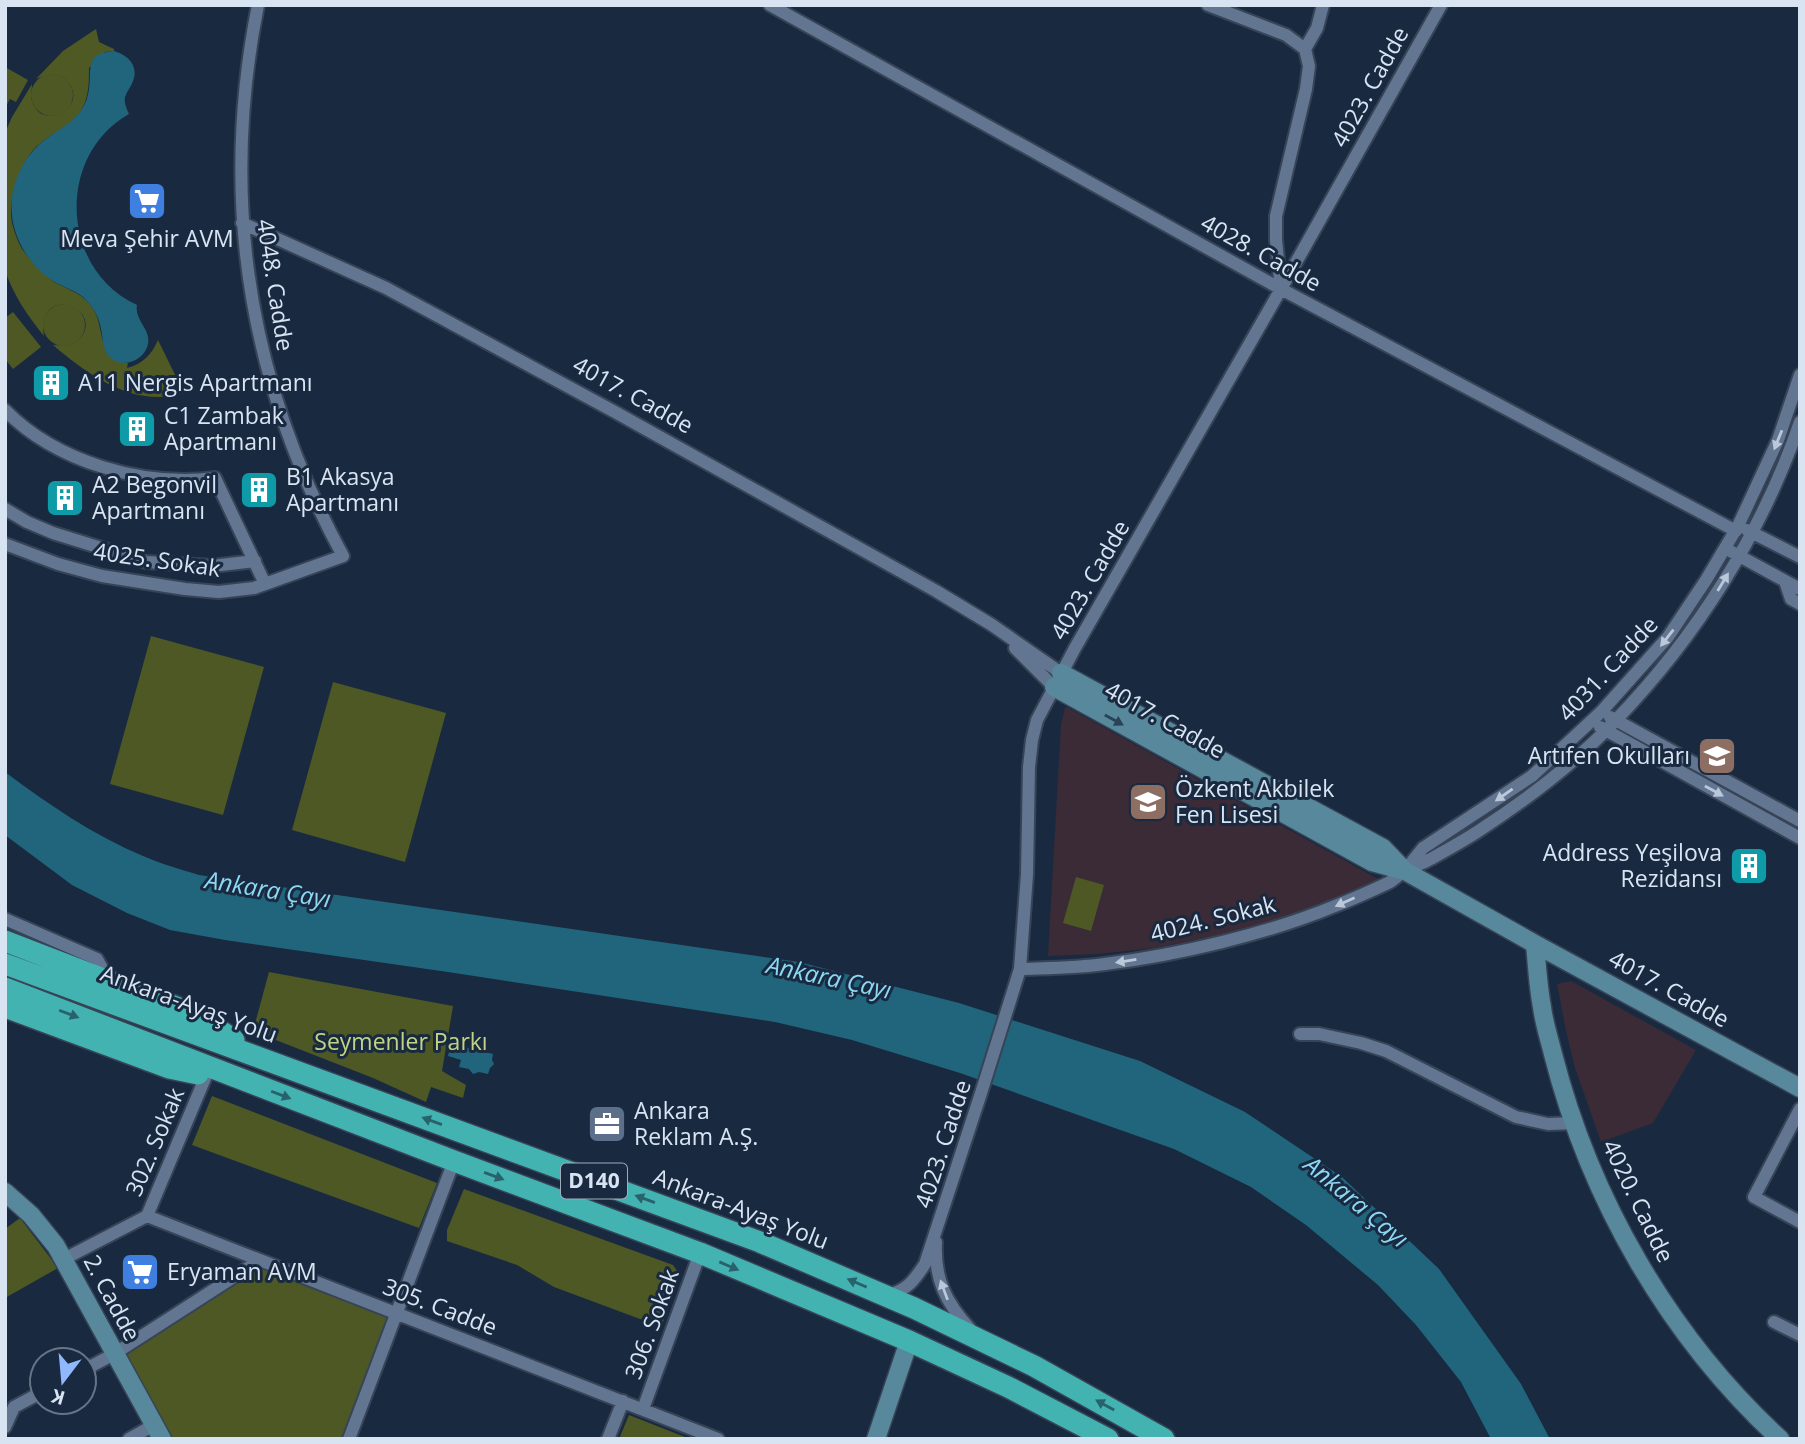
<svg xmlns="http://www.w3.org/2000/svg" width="1805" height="1444" viewBox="0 0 1805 1444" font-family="'Open Sans',sans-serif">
  <rect width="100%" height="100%" fill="#192a40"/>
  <path fill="#3a2b37" d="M1067,707L1378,879L1379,881L1333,904L1254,928L1155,948L1097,954L1048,956L1061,725L1065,708Z
    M1571,981L1696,1050L1653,1123L1601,1142L1575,1068L1566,1031L1557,984Z"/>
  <path fill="#4d5824" d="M5,67L28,80L16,102L10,99L5,108Z
    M31 95a21 21 0 1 1 42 0a21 21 0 1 1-42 0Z
    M43 325a21 21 0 1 1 42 0a21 21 0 1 1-42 0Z
    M13,312L41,347L13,369L5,359V318Z
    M151,636L264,667L223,815L110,784Z
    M333,682L446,713L405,862L292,830Z
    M1076,877L1104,885L1091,931L1063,923Z
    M269,972L453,1006L442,1071L466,1085L463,1098L431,1087L426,1102L373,1078L253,1031Z
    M212,1096L437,1183L419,1228L192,1145Z
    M464,1189L673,1265L679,1274L662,1325L640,1319L554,1287L517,1265L447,1241V1230Z
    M20,1218L58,1268L5,1298V1229Z
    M260,1260L396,1313L349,1439H162L114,1354Z
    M629,1415L690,1439H619Z"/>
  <path fill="#4e5924" d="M96,29L99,42L114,49V51L105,52L89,68C89,85 89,99 79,114C68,128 50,134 37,146C22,160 10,194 11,214C11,224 17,240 22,249C29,259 46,277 56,283C68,289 79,293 88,302C109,324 92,358 128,363L127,368C143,364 152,354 158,340L184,393C135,409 88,375 53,345C58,345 63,346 69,345C74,344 79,340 82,336C99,310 52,289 44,320C43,325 43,331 44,336C28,316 13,295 5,270V133L12,117L32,84C32,90 30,96 32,101C42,133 89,107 68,82C59,71 47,75 36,79L63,51Z"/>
  <path fill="#20657c" d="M114,51C128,55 139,66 133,81C131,87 127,91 125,97C124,103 126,108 129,114C56,155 60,270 137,305C134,320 151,329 148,344C144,363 118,370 107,354C102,346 103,337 101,329C99,316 92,305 83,297C73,289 60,286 50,279C23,260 6,225 13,191C18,170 28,152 46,139C59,129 73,123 82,109C86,103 88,96 89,89C92,69 84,53 114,51Z
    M5,772C48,804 93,835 143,856C161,864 180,869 199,875L799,962L959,1003L1140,1061L1245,1112L1342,1177L1439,1269L1521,1384L1550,1439H1491L1461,1382L1416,1325L1378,1285L1306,1225L1251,1187L1174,1149L960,1073L852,1040L775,1022L448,972L225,940L170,930L127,913L72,885L5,835Z
    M451,1044L474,1049L479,1047L484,1052L493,1054L492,1060L494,1064L490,1068L488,1074L479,1072L473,1074L469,1069L459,1067L461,1060L448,1056Z"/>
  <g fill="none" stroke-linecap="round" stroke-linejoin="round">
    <g stroke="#374457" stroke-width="16">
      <path id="street" d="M770,5L1281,289L1736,531
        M1208,5L1286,35L1305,49L1309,66L1306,89L1276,216V240L1281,289
        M1305,49L1317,28L1323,5
        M242,223L386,288L615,412L936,591L992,625L1061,673
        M5,410C56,462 143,487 215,478L265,584
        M5,509L27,522L53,533L146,562L212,566L255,561
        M1747,530L1800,557
        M5,544L58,564L102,576L185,589L219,592L254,588L343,556C249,383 219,199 258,5
        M1732,552L1800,589
        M1785,581L1791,599L1800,604
        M1015,648L1054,687
        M1610,717L1800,821
        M1600,727L1800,838
        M1407,868L1423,848L1532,776L1601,712L1668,637L1706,580L1738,526L1778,440L1800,375
        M5,919L97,959L109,981
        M1020,969C1048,968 1077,968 1105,964C1178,955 1267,934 1335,906C1353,899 1371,891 1388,883C1394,880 1399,874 1405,871C1411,867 1418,865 1425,862C1443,852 1462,842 1480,830C1526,800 1577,761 1615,721C1697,636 1762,533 1800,422
        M1300,1034H1319L1361,1043L1386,1051L1516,1117L1548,1124L1575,1123
        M1800,1109L1754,1197L1800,1222
        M147,1216L718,1439
        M936,1242C934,1279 946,1303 970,1329
        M64,1259L147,1216L206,1076
        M887,1296C908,1289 913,1282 925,1264L982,1090L1020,969L1027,874L1029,767L1032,740L1037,720L1075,648L1281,289L1441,5
        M1774,1322L1800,1335
        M84,1370L114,1354L260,1260
        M643,1409L700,1253
        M5,1427L14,1407L42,1392
        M129,1439L154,1425
        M349,1439L454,1161
        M608,1439L623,1401"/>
    </g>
    <g stroke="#374457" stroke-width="21">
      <path id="secondary" d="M1061,673L1383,848L1405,871
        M1054,687L1372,862L1405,871L1535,944L1800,1088
        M1535,944C1537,965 1538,986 1542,1007C1544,1023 1549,1038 1553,1054C1590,1199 1669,1337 1780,1439
        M5,1192L31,1215L56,1246L162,1439
        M876,1439L909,1341"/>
    </g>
    <g stroke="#374457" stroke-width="24">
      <path id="highway" d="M5,941L197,1015L234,1040
        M5,964L760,1242L914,1308L1034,1366L1164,1439
        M5,988L454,1161L700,1253L909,1341L1008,1387L1108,1439
        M5,1007L169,1068L198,1074"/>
    </g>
    <use href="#street" stroke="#627691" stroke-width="12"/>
    <use href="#secondary" stroke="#58889b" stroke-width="18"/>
    <use href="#highway" stroke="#42b3b1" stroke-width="21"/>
  </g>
  <defs><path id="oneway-solid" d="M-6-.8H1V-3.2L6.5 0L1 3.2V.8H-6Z" transform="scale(1.75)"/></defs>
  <g fill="#bbc8da">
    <use href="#oneway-solid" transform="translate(1778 440) rotate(112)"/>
    <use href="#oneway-solid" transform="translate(1723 582) rotate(-59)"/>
    <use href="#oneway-solid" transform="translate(1667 638) rotate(128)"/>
    <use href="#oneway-solid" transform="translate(1714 791) rotate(29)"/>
    <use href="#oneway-solid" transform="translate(1504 795) rotate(145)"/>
    <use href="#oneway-solid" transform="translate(1345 902) rotate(156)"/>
    <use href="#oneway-solid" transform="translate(1126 961) rotate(171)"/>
    <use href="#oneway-solid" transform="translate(944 1290) rotate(-110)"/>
  </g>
  <use fill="#294257" href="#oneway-solid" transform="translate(1114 720) rotate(29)"/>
  <g fill="#29616d">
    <use href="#oneway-solid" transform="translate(69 1014) rotate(21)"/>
    <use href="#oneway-solid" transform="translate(281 1095) rotate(21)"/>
    <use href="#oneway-solid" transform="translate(432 1121) rotate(-160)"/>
    <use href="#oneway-solid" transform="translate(494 1176) rotate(20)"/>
    <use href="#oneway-solid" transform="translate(645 1199) rotate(-160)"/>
    <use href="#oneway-solid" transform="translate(729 1266) rotate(23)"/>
    <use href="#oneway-solid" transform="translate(857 1283) rotate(-157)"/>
    <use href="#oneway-solid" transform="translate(1105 1405) rotate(-151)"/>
  </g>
  <defs>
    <g id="supermarket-square" transform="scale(2.0125)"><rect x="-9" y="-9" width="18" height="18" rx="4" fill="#3f7fe0" stroke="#192a40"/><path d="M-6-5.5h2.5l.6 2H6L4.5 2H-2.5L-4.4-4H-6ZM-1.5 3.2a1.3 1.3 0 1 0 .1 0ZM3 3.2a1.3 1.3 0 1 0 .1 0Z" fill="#fff"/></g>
    <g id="building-square" transform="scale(2.0125)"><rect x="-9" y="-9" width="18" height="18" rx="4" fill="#0f9aa8" stroke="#192a40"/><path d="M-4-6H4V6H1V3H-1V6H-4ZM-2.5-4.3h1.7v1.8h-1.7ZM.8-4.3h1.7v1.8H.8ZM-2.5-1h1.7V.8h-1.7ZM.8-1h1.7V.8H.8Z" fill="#fff"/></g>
    <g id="school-square" transform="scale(2.0125)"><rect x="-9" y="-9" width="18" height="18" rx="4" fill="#8d6e63" stroke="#192a40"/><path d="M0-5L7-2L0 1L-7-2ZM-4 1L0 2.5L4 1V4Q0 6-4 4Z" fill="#fff"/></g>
    <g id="office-square" transform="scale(2.0125)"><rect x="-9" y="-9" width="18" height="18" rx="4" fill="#5c6f8a" stroke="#192a40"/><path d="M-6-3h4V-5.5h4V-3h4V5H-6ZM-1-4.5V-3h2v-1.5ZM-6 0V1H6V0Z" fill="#fff"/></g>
  </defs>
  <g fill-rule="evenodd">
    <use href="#supermarket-square" x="147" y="201"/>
    <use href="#building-square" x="51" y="383"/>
    <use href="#building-square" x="137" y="429"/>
    <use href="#building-square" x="259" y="490"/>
    <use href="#building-square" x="65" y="498"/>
    <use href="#school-square" x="1717" y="756"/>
    <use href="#school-square" x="1148" y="802"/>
    <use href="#building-square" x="1749" y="866"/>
    <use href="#office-square" x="607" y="1124"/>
    <use href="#supermarket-square" x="140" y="1272"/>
  </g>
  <g text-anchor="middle" stroke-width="6" stroke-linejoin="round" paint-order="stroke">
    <rect fill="#192a40" stroke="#9facbd" stroke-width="2" x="561" y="1163.5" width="66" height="35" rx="5"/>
    <g font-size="21" font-weight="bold" fill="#d9e4f3">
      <text x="594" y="1188">D140</text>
    </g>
    <g font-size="23" fill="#d9e4f3" stroke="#192a40">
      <text transform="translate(1370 87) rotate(-61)" y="8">4023. Cadde</text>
      <text transform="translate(1261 253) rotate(29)" y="8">4028. Cadde</text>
      <text transform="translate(275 285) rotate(81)" y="8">4048. Cadde</text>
      <text transform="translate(633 395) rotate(29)" y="8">4017. Cadde</text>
      <text transform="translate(157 560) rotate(8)" y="8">4025. Sokak</text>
      <text transform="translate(1090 580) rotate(-60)" y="8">4023. Cadde</text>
      <text transform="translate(1608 669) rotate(-47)" y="8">4031. Cadde</text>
      <text transform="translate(1165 720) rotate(29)" y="8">4017. Cadde</text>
      <text transform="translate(1213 919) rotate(-14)" y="8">4024. Sokak</text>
      <text transform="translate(1669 989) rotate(29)" y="8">4017. Cadde</text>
      <text transform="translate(189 1004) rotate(20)" y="8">Ankara-Ayaş Yolu</text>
      <text transform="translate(155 1142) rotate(-67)" y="8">302. Sokak</text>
      <text transform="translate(943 1144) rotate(-72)" y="8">4023. Cadde</text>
      <text transform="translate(1638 1201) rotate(64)" y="8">4020. Cadde</text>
      <text transform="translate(741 1209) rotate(21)" y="8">Ankara-Ayaş Yolu</text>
      <text transform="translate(112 1298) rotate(62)" y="8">2. Cadde</text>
      <text transform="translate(440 1307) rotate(21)" y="8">305. Cadde</text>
      <text transform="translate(652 1324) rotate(-70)" y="8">306. Sokak</text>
    </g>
    <g font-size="23" fill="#d9e4f3" stroke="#192a40" text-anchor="start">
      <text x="147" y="247" text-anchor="middle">Meva Şehir AVM</text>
      <text x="78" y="391">A11 Nergis Apartmanı</text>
      <text x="164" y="424">C1 Zambak<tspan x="164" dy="26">Apartmanı</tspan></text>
      <text x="286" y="485">B1 Akasya<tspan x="286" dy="26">Apartmanı</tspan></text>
      <text x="92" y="493">A2 Begonvil<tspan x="92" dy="26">Apartmanı</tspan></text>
      <text x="1690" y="764" text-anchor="end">Artıfen Okulları</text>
      <text x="1175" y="797">Özkent Akbilek<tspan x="1175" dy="26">Fen Lisesi</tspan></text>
      <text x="1722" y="861" text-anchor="end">Address Yeşilova<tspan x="1722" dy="26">Rezidansı</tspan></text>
      <text x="634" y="1119">Ankara<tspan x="634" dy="26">Reklam A.Ş.</tspan></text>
      <text x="167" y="1280">Eryaman AVM</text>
    </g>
    <g font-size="23" fill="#c2d483" stroke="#192a40">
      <text x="401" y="1050">Seymenler Parkı</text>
    </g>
    <g font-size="24" font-style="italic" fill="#8cd8f5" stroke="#192a40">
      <text transform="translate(268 890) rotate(9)" y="8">Ankara Çayı</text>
      <text transform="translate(829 978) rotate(12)" y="8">Ankara Çayı</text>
      <text transform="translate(1356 1202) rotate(40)" y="8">Ankara Çayı</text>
    </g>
  </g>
  <rect width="1805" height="1444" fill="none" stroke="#d9e4f3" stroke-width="14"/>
  <g transform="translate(63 1381) rotate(196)"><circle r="33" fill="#192a40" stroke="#667488" stroke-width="2"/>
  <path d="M0-5L12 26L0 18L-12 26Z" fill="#90b8fd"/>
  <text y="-10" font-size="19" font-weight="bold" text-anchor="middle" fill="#d9e4f3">K</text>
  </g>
</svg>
